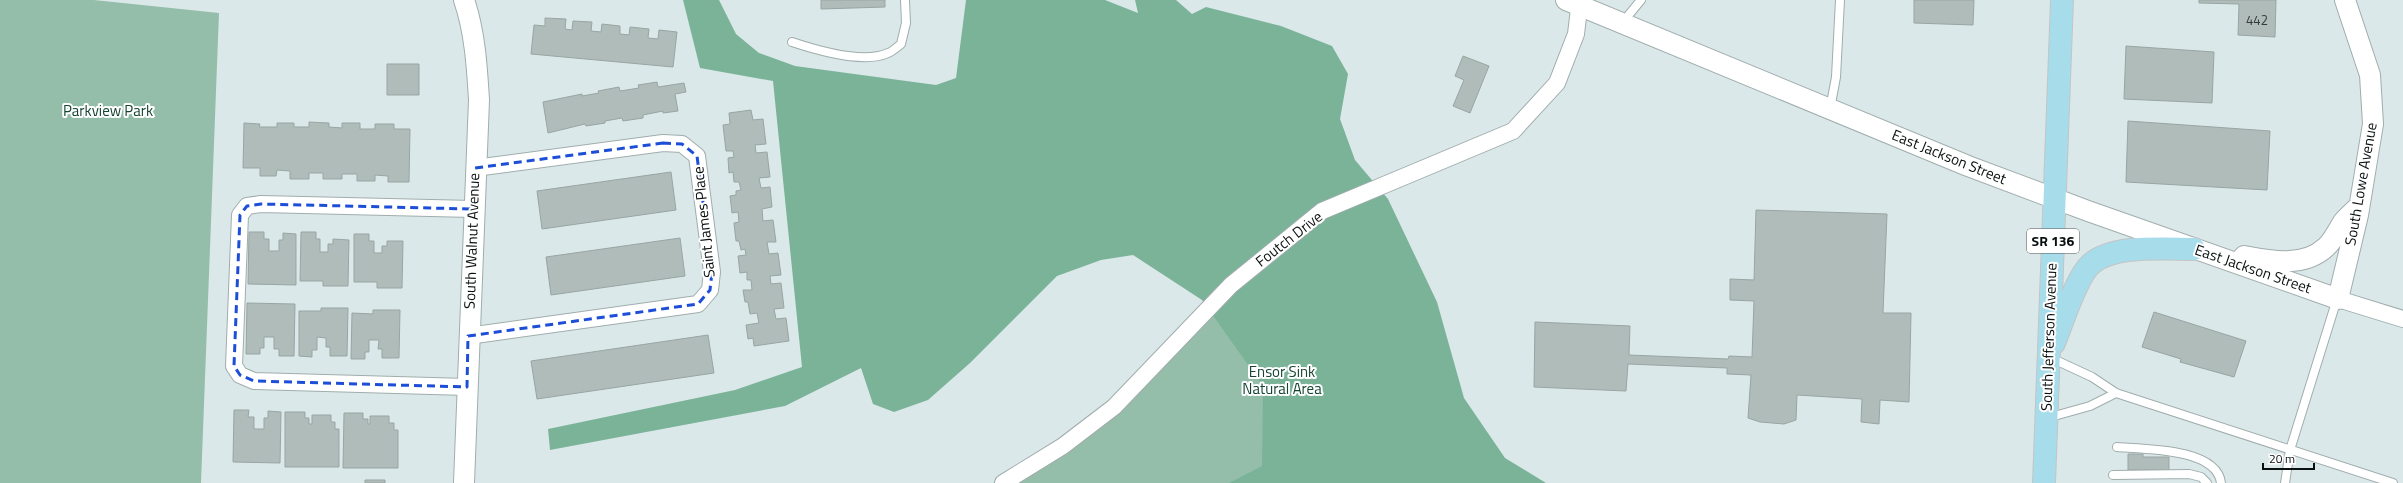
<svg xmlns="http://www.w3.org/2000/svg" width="2403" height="483" viewBox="0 0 2403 483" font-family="'Titillium Web',sans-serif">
  <rect width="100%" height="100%" fill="#dbe8e9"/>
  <path fill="#95beaa" d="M0,0H94L219,13L201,483H0Z
    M1231,285L1390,483H993L1114,407Z"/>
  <path fill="#7bb399" d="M683,0H719L736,34L759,53L795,66L936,85L956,78L966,0H1105L1138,13L1135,0H1176L1192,14L1206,7L1281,26L1332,46L1348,74L1340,119L1355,160L1388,199L1437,302L1464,398L1505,458L1546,483H1229L1262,466L1263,386L1202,300L1133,255L1101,260L1057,276L970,363L928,400L894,412L873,404L861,368L785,406L550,450L548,429L735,390L802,367L773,81L700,68Z"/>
  <path fill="#afbcb9" stroke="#99a5a3" d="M821,0H885V7L821,9Z
    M1914,0H1974L1973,25L1914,23Z
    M2199,0H2276L2275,37L2238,35L2239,4L2199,3Z
    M545,18L566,19L565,29L572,30L573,21L592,22L591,31L601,32L602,24L620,26V34L629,35L630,27L649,29L648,38L658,39L659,30L677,32L673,67L531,54L534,25L545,26Z
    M2126,46L2214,52L2212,103L2124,99Z
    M1463,56L1489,66L1470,113L1453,106L1464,80L1455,76Z
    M387,64H419V95H387Z
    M657,82L658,87L684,83L686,92L675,94L678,111L663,113V111L643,115V118L623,121L622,118L605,121V123L586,126L585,124L548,133L543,102L582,94V96L599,93L598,91L619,87L620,91L639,88L638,85Z
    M751,110L753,120L763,119L766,144L755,145L756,153L767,152L770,177L759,178L761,188L770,187L772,207L762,209L763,221L773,220L776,242H767L769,254L778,253L781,275L770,276L771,284L781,283L784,308L774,309L776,319L786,318L789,341L754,346L753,338L748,339L746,325L759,323L757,313L750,314L748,302H745L743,290H752L751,280H747V272L740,273L738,256L746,255L745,249L741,250L739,241H736L734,223L739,222L738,212L732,213L730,196L736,195V191L741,190L739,182H734L733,172L729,173L728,158L734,157L733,151H726L723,125L730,124L729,113Z
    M2128,121L2270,131L2267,190L2126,182Z
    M309,122L329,123V127L342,128V123H360V129H375V124H394V129H410L409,182H388V176L375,175V181H357V174H342V179H323V173H309V179H290V171L277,170L276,176H260V168H243L244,123L260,124L259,127H277V123H294V127H309Z
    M671,172L676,210L542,229L537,191Z
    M1756,210L1887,214L1883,313H1911L1909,402L1880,400L1879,424L1861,422L1862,399L1797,395L1796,420L1784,424L1760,422L1748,418L1751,375L1727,374V368L1628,364L1626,391L1534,387L1535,322L1630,326L1629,355L1728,359L1729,356L1752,357L1754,301L1730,300V279L1754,280Z
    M249,232H264V239H269V251H279V240H283V233L296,234V285L248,284Z
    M301,232H316V239H320V252H328V244H333V239L349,240L348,286H323V281H300Z
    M354,234H369V241H374V253H382V246H387V241H403L402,288H377V282H354Z
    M680,238L685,276L551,295L546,257Z
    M247,303L295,304L294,356H279V349H274V337H264V348H260V354H246Z
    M321,308H348L347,356H330V347H326V338L317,337V350H312V357L299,356V311H321Z
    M373,310H400L399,358H382V349H378L379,340H369V352H365V359H351L352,313L373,314Z
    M2154,312L2246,341L2234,377L2180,362L2181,359L2142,347Z
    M708,335L714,373L537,399L531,361Z
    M234,410H249L248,417H254V429H264V418H268V411L281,412L280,463L233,462Z
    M285,412H305V418H309V424H312V415H331V422H335V429H339V467H285Z
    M344,413H363V419H368V424H370V416H389V423H394V430H398V468H343Z
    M2128,454H2143V457H2169V470H2128Z
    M365,480H385V483H365Z"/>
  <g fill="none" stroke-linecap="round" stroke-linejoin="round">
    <g stroke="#a0adad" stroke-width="10">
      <path id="service" d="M1622,23L1641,0
        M792,42C816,50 864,64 888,53C892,52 897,47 901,44L906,23L905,0
        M1830,109L1836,77L1840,0
        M2051,358L2092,377L2116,393L2393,483
        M2047,418L2090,406L2116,393
        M2117,447C2144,449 2217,448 2221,483
        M2113,475L2189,474L2201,477L2207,483
        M2285,483L2290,450L2337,299"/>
    </g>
    <g stroke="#a0adad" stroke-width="18">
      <path id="minor" d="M2338,299L2403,319
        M468,336L698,304L710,290L712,272L697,156L682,144L663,143L475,168
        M467,387L254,381L240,375L234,366L240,215L247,206L261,204L473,209
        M1003,483L1063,446L1114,407L1231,285L1322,211L1513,131L1557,83L1576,34L1580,0"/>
    </g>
    <g stroke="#a0adad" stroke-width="22">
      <path id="tertiary" d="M1566,0L1968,166L2088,211L2338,299L2358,215L2373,124L2370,75L2345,0
        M2244,256C2270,261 2304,268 2326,247C2333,241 2338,230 2343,222C2347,217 2353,212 2358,207
        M464,483L479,100C477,67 475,32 464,0"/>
    </g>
    <g stroke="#c4c5c5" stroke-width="24">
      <path id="primary" d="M2054,343C2062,324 2076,278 2090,265C2112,244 2165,249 2194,249
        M2044,483L2062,0"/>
    </g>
    <use href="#service" stroke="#fff" stroke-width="8"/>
    <use href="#minor" stroke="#fff" stroke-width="16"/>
    <use href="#tertiary" stroke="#fff" stroke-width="20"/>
    <use href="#primary" stroke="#a7dceb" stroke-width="22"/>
  </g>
  <path fill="none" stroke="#1d4ed8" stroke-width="3" stroke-dasharray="8 5" stroke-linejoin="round" d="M663,143L682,144L697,156L712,272L710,290L698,304L468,336L467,387L254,381L240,375L234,366L240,215L247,206L261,204L473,209L475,168Z"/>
  <g text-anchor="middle" stroke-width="4" stroke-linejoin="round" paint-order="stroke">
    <g font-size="13" fill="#333a3a">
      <text x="2257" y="25">442</text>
    </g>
    <rect fill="#fff" stroke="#545757" stroke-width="1" x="2027" y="229" width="52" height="24" rx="3"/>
    <g font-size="14" font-weight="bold" fill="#0a0f0f">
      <text x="2053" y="246">SR 136</text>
    </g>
    <g font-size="15" fill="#164432" stroke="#fff">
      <text x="108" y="116">Parkview Park</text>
      <text x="1282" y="377">Ensor Sink<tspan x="1282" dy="17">Natural Area</tspan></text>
    </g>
    <g font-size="15" fill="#0a0f0f" stroke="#fff">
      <text transform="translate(1949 157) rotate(22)" y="5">East Jackson Street</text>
      <text transform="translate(2361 184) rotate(-80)" y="5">South Lowe Avenue</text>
      <text transform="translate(704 222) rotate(-96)" y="5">Saint James Place</text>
      <text transform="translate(1289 239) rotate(-38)" y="5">Foutch Drive</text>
      <text transform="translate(472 241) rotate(-88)" y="5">South Walnut Avenue</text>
      <text transform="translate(2253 269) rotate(19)" y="5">East Jackson Street</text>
      <text transform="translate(2049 337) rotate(-88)" y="5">South Jefferson Avenue</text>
    </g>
  </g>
  <path d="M2263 463v6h51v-6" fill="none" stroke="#0a0f0f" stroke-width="2"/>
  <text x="2269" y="463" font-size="12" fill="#0a0f0f" stroke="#ffffff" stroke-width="3" paint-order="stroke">20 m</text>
</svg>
